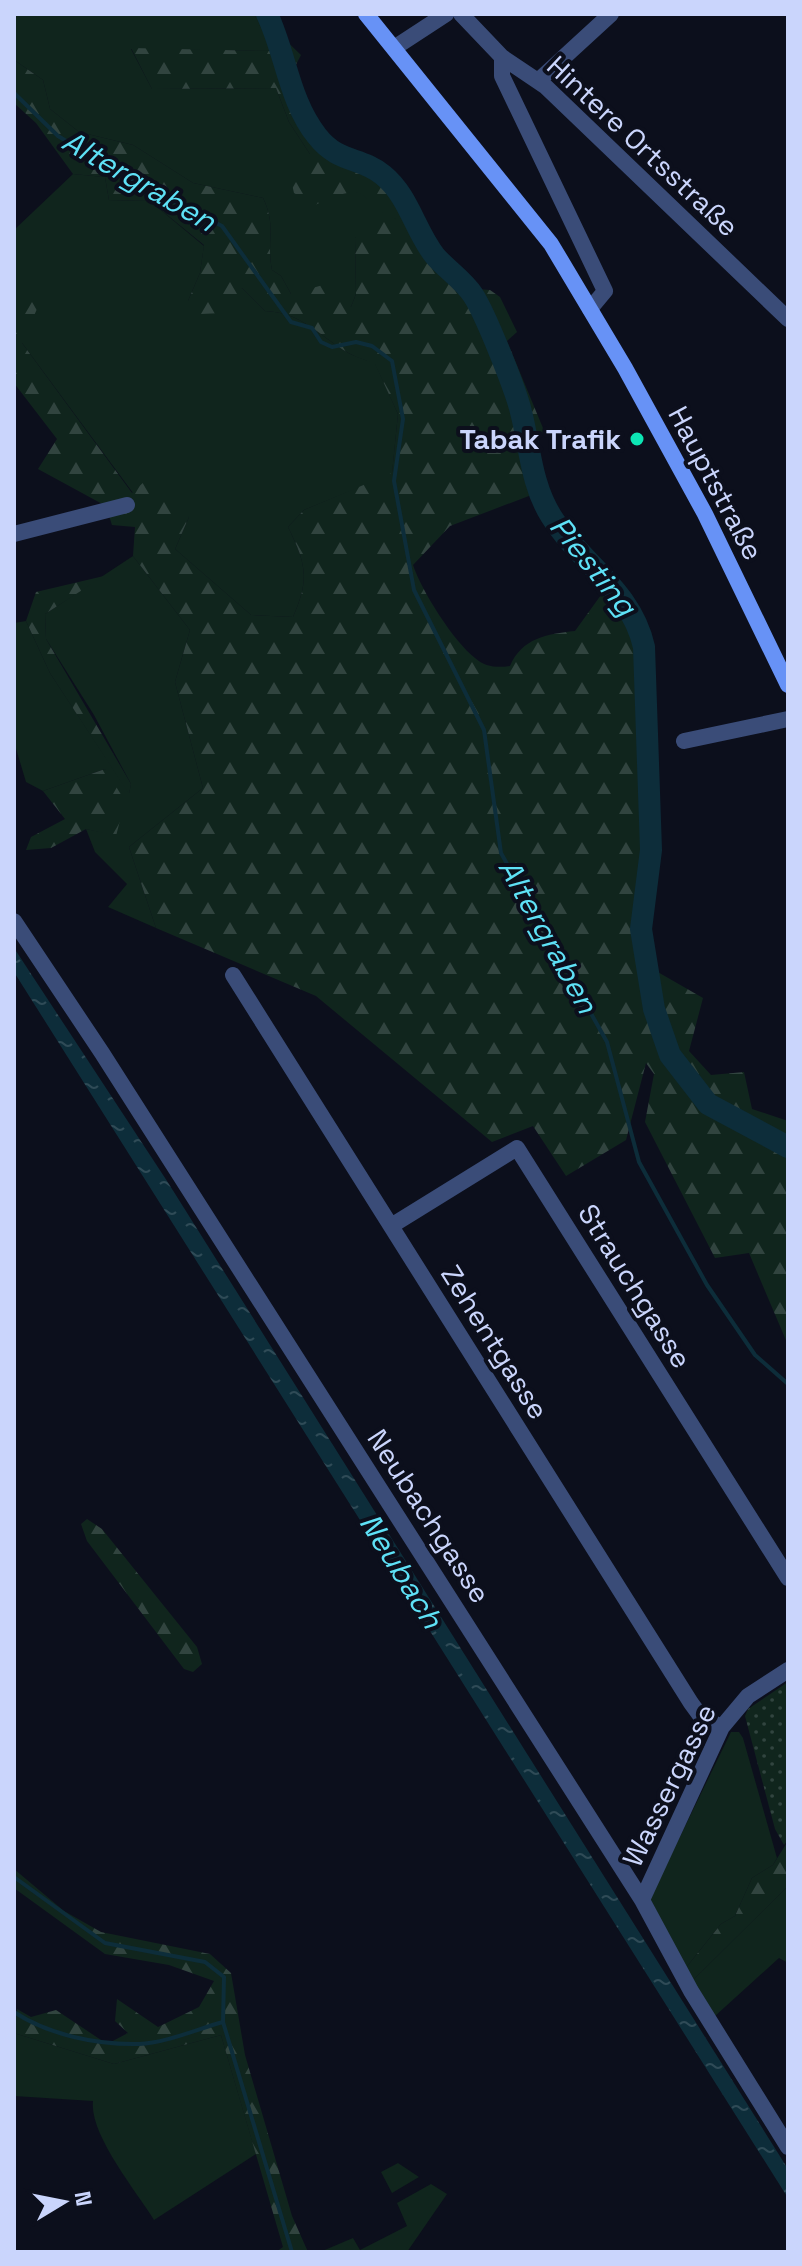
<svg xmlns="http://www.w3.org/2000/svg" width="802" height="2266" viewBox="0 0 802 2266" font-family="'Space Grotesk',sans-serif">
  <defs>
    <pattern id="forest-firs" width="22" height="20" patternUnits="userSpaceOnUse" patternTransform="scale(2)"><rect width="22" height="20" fill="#10251d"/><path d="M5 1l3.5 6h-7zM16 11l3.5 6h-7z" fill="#31443f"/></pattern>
    <pattern id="park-dots" width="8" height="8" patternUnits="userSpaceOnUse" patternTransform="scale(2)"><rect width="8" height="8" fill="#10251d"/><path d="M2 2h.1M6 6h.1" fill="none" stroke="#31443f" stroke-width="1.8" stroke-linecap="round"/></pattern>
    <pattern id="water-ripples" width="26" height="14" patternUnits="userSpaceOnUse" patternTransform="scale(2)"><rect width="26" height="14" fill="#0d2d3a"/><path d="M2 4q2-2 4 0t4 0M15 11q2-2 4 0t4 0" fill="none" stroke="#2f4b57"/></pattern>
  </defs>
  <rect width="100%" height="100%" fill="#0c0f1c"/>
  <path fill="#10251d" d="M14,14H254L273,51L131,49L152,89L276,88L289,122L310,154L315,204C379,176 352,203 397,219L355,238L356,294L351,307L291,294L281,276L272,270C266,241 277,227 263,198L193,183L133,145L79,132L50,109L43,80L14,60Z
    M73,174L105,177L109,200L150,201L204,246L200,273L188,301L242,288L265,311C297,312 314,330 339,347C349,355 363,359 375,363L398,414L392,474L304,510L288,527C306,563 310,579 293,617L251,615L175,549L189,517L133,493L22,343L14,313V230Z
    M133,556L190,630L175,682L203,788L129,847L156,928L108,907L127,884L95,852L86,829L116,835L105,769L43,791L26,782L14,742V623L26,621L50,673L129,793L131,784L94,715L46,639L45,614Z
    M731,1732H739L743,1738L777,1858L773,1865L752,1878L735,1916L721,1924L685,1969L650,1898Z
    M788,1886V1963L779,1958L714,2017L691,1982Z
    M14,2033L114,2064L221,2035L256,2154L154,2220C136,2191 89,2134 93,2101L14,2096Z
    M398,2163L419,2177L392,2193L381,2172Z
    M431,2184L447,2194L407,2252H320L353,2238L360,2250L407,2226L397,2203Z"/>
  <path fill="url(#forest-firs)" d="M254,14H268L274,29L301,55L288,80L299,107L339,148L361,155L406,208L425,252L462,288L490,290L500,297L517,332L507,341L545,433L531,443L547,489L450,526L413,565C421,590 454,642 475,658C485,667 497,668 510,666C522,638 547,634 575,631L601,595L626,603L635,634L644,746L649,967L703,998L689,1051L711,1075L744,1072L752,1109L788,1121V1345L749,1253L715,1258L645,1122L654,1074L646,1063L626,1140L566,1176L533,1126L492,1142L316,996L156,928L129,847L203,788L175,682L190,630L133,556L135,527L112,525L106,506L38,469L57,439L14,383V313L44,293L22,343L132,493L146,480L175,492L189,517L175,549L251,615L293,617C310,579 306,563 288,527L304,510L392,473L398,414L375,364C363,359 349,355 339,347C314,330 297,312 265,311L242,288L223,313L201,314L188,301L200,273L204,245L150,201L109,200L105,177L73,174L36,123L14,103V60L43,80L50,109L79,132L133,145L193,183L263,198C277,227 266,241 272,270L281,276L291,294L323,285L351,307L356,294L355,238L367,226L396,219C351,203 379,176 315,205L294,193L289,171L310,154L289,122L276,88L152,89L131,48L272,51Z
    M104,576L45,614L46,639L131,784L129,794L50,673L26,621L36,592Z
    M105,769L125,801L116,836L86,829L51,848L26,850L31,837L65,819L43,791Z
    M87,1519L102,1529L197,1647L202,1664L193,1672L184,1669L87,1541L81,1524Z
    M788,1841V1886L691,1982L685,1969L721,1924L735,1916L752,1878L773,1865Z
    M14,1869L64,1911L101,1932L210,1954L231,1973L245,2055L292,2216L308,2252H276L283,2247L221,2035L114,2064L14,2033L17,2009L31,2017L56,2010L107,2044L128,2033L115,2021L117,1999L158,2027L199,2007L214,1981L169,1965L105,1954L14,1888Z"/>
  <path fill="url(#park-dots)" d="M788,1682V1840L784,1845L775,1829L745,1716L748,1709Z"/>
  <path fill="url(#water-ripples)" d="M14,948L167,1181L788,2169V2198L14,972Z"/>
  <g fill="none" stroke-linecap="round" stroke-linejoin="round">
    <path stroke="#0d2d3a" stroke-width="4" d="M14,93L58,136L127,178L222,226L291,322L312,328L321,342L332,347L356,342L372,346L392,361L403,419L394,481L414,590L484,730L501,853L607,1042L639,1162L707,1285L755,1355L788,1384
      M14,1877L105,1943L205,1962L224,1977L223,2022
      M14,2012C49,2035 97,2045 139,2044C166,2043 197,2029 223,2022L292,2252"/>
    <path stroke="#0d2d3a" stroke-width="22" d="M267,14C286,54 289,101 317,136C339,164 360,156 383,175C409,196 415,231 435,256C446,269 463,280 473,295C485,313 516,390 521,412C530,447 531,484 551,516C581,564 631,589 644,647L651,850L641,929L654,1009L670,1055L708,1104L788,1147"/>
    <path stroke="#3a4c78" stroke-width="16" d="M461,14L502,57L545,86L788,319
      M394,48L446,14
      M502,57V76L605,291L590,309
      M538,81L611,14
      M14,534L127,505
      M684,741L788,719
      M14,921L102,1053L642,1900L691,1991L788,2147
      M233,975L691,1703L702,1718L722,1727
      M391,1226L517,1148L788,1578
      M642,1900L722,1727L748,1696L788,1670"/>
    <path stroke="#6792f6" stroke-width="16" d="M366,14L551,244L625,368L705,514L788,685"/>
  </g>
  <circle fill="#0de5b4" stroke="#0c0f1c" stroke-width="3" cx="637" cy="439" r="8"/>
  <g text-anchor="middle" stroke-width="8" stroke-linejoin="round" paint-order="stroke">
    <g font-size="28" fill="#cad5fc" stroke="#0c0f1c">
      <text transform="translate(643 146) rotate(43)" y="10">Hintere Ortsstraße</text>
      <text transform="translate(716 483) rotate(62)" y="10">Hauptstraße</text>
      <text transform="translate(635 1286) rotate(58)" y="10">Strauchgasse</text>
      <text transform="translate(495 1342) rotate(58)" y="10">Zehentgasse</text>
      <text transform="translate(429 1516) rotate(57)" y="10">Neubachgasse</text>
      <text transform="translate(669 1785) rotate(-64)" y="10">Wassergasse</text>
    </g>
    <g font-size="28" font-weight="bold" fill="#cad5fc" stroke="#0c0f1c" text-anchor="end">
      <text x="621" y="449">Tabak Trafik</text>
    </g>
    <g font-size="30" font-style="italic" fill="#5ee1f6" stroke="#0c0f1c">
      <text transform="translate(139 181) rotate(30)" y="10">Altergraben</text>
      <text transform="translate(593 566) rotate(51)" y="10">Piesting</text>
      <text transform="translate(548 936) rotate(61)" y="10">Altergraben</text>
      <text transform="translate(401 1571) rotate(58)" y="10">Neubach</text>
    </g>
  </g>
  <rect width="802" height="2266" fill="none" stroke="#cad5fc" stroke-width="32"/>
  <g transform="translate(64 2202) rotate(80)" stroke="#0c0f1c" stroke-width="6" paint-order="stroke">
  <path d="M0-6L14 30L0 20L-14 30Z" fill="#cad5fc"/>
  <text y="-12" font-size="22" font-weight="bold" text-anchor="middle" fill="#cad5fc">N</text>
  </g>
</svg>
